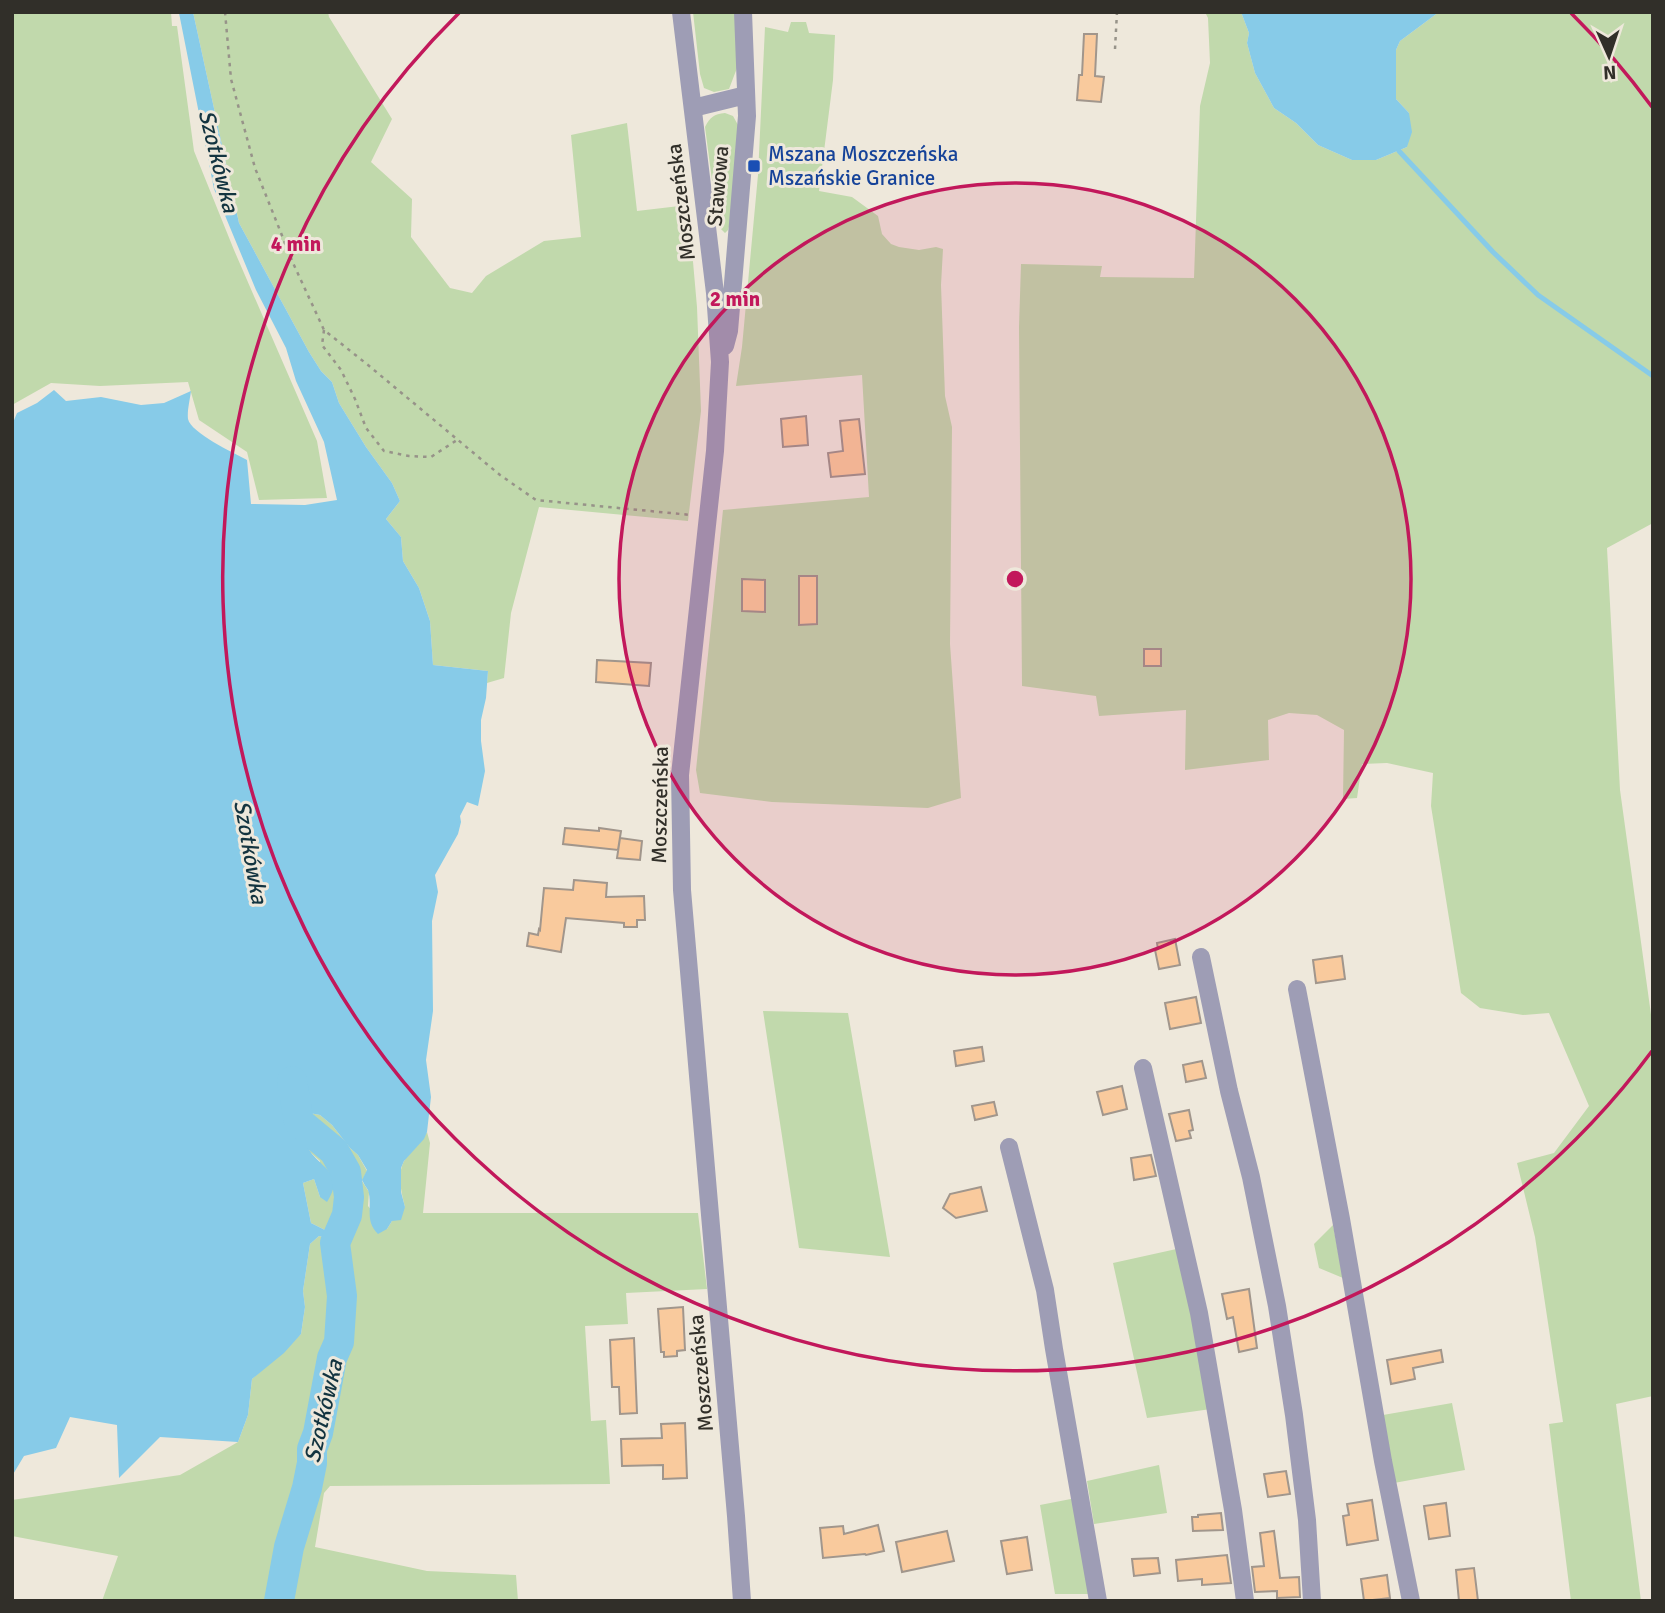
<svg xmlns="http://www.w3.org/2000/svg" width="1665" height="1613" viewBox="0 0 1665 1613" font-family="Signika,sans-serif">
  <rect width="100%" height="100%" fill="#eee8db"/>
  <path fill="#c1d9ac" d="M12,12H171L172,26H177L194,151L234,250L317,441L327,498L259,500L247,452L199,420L188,382L100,386L51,383L12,405Z
    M193,12H328L329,17L392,119L371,162L412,199L411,237L450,288L472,293L486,276L544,241L581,237L571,135L627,123L637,211L688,205L697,307L701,411L688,521L539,507L511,613L504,678L487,683L488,671L433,665L430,621L419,588L403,561L401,537L386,519L400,501L392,483L366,447L339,403L332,382L321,371L309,352L239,223Z
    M693,12H735L737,68L729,89L714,92L704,88L700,74Z
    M1205,12H1241L1249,33L1247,43L1255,73L1274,108L1296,123L1318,145L1352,160H1376L1407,147L1409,113L1396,99V50L1400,41L1439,12H1653V523L1607,548L1620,790L1653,1029V1396L1616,1404L1641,1601H1571L1549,1424L1563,1422L1535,1237L1517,1163L1554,1153L1589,1106L1549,1013L1523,1015L1480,1008L1461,993L1431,806L1433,773L1387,763L1362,764L1357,798L1343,799L1344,730L1317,715L1289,713L1268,720L1269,760L1185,770L1186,710L1099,716L1096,696L1022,686L1019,327L1021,264L1102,266L1100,277L1194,278L1200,106L1210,63L1208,18Z
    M791,22H806L809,33L835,35L833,80L819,191L852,197L878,216L882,234L891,244L899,247L919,250L936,247L943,249L941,285L945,396L952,427L950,644L961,798L928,808L772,802L700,793L696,770L723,510L869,497L862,375L736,386L742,347L758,175L765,27L788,32Z
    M725,113L733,116L738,125L731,219L728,230L725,233L718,226L705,127C710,117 714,114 725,113Z
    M763,1011L848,1013L890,1257L799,1248Z
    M304,1112L320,1115L332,1125L350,1148L358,1155L367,1171L362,1181L369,1192L368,1206L387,1229L392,1221L405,1207C401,1191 396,1172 406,1158C413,1149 422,1142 427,1132L430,1143L423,1213H698L707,1289L626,1293L628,1324L585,1326L591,1421L606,1420L610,1484L330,1486L324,1493L315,1547L427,1571L516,1575L518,1601H102L118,1556L12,1536V1500L180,1475L238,1442L248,1415L252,1379L301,1334L305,1307L303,1291L310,1244L319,1236L326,1238L327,1231L311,1223L303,1183L314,1179L320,1197V1161L310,1152L299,1122Z
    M1333,1225L1343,1278L1319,1268L1314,1244Z
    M1181,1248L1211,1409L1147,1418L1113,1263Z
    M1452,1403L1465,1470L1394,1483L1383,1415Z
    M1159,1465L1167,1513L1094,1524L1087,1481Z
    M1076,1498L1089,1594H1055L1040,1505Z"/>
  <path fill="#87cbe8" d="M193,12L239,223L309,352L321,371L332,382L339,403L366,447L392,483L400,501L386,519L401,537L403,561L419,588L430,621L433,665L488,671L486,698L481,720V741L485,771L478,806L467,802L460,816L461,822L458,834L435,875L438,892L432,921L433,1011L426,1060L431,1097L427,1132L424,1139L404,1161L401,1168V1192L405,1207L401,1220L392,1221L387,1229L378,1234C364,1221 373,1205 368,1190C366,1187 364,1184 362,1180L367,1170L358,1155L350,1148L332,1125L320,1115L304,1112L299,1122C303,1132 306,1146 312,1154C328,1172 343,1176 327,1202L320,1197L314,1179L303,1183L311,1223L327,1231L326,1238L319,1236L310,1244L303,1291L305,1307L301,1334L284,1353L252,1379L248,1415L238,1442L160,1437L119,1478L117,1425L70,1417L56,1448L24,1456L12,1476V425L17,413L37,403L54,390L66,401L101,397L141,405L164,403L191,391C190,399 187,411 188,419C191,433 234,453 247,460L251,504L305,505L337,500L324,442L296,381L286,348L256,290L214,189L179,13Z
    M1241,12H1439L1400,41L1396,50V99L1409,113L1412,132L1407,147L1376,160H1352L1318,145L1296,123L1274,108L1255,73L1247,43L1249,33Z"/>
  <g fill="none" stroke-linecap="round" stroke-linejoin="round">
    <path stroke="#87cbe8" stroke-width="5" d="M1399,151L1493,252L1538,295L1653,376"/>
    <path stroke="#87cbe8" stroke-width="30" d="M279,1601L289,1547L307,1488L312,1463V1449L318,1433L332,1358L339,1342L342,1296L335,1243L347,1215L349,1197L346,1172L334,1151L299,1122L292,1081"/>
  </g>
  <path fill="#f9ca9d" stroke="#a1968c" stroke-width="2" d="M1084,34H1097L1095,76L1104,77L1101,102L1077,100L1079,75H1082Z
    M806,416L808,445L783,447L781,419Z
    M859,419L865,474L831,477L828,453L843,451L840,421Z
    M799,576H817V624L799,625Z
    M742,579L765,580V612L742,611Z
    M1144,649H1161V666H1144Z
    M597,660L651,663L649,686L596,682Z
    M565,828L599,831V828L621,831L618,850L563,844Z
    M620,838L642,841L640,860L617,858Z
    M574,880L607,883L606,897L644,896L645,920H637V927H624V923L566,918L561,952L527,946L529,933L538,935L539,929L540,930L544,888L573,890Z
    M1175,939L1180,965L1159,969L1155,950L1158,949L1157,943Z
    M1342,956L1345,979L1316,983L1313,960Z
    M1196,997L1201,1023L1170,1029L1165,1003Z
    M982,1047L984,1061L956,1066L954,1051Z
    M1202,1061L1206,1078L1186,1082L1183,1065Z
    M1122,1086L1127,1109L1103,1115L1097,1092Z
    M994,1102L997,1115L975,1120L972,1106Z
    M1189,1110L1193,1130L1189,1131L1191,1138L1176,1141L1169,1114Z
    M1151,1155L1156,1176L1134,1180L1131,1158Z
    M981,1187L987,1211L956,1218L943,1208L950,1194Z
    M1249,1289L1257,1348L1239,1352L1233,1317L1227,1319L1222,1294Z
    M683,1307L685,1350L677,1351V1356L664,1357V1352H661L658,1309Z
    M634,1338L637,1413L620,1414L619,1387H612L610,1340Z
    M1441,1350L1443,1362L1413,1368L1415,1379L1391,1384L1387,1360Z
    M685,1423L687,1478L663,1479V1465L622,1466L621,1439L662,1438L661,1424Z
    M1286,1471L1290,1494L1268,1497L1264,1474Z
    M1372,1500L1378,1540L1347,1545L1343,1516L1349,1515L1347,1504Z
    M1446,1503L1450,1536L1429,1539L1424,1506Z
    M1221,1513L1223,1530L1193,1531L1192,1517H1198V1515Z
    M878,1525L884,1551L866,1555L865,1554L823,1558L820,1528L843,1526L844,1534Z
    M947,1531L954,1561L902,1572L896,1542Z
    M1274,1531L1280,1578L1299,1577L1300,1597L1277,1598V1591L1255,1592L1252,1567L1264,1566L1260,1533Z
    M1027,1537L1032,1570L1007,1574L1001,1541Z
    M1227,1555L1231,1583L1202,1585V1579L1178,1581L1176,1560Z
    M1158,1558L1160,1573L1134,1576L1132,1559Z
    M1474,1568L1478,1601H1459L1456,1570Z
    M1387,1575L1390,1598L1364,1601L1361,1579Z"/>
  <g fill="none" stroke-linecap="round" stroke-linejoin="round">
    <path stroke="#979389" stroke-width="2.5" stroke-dasharray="3.5 5" stroke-linecap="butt" d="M225,12L231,79L255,168L293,263L324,330L368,365L500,475L536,500L691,515
      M1115,49L1117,12
      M324,330L322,345L341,370L355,399L366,428L384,451L409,456L431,457L457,440"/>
    <path stroke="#9e9db5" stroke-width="18" d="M681,12L715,293L720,362L715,451L680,775L682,890L736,1516L742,1601
      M693,108L746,95
      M725,346L729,331L747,116L743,12
      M1201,957L1229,1091L1251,1177L1277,1306L1294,1415L1307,1520L1312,1601
      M1297,989L1341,1219L1383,1461L1411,1601
      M1143,1068L1199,1313L1233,1510L1245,1601
      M1009,1147L1045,1290L1054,1349L1098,1601"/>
  </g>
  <circle cx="1015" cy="579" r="396" fill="#c2185b" fill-opacity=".12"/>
  <g fill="none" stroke="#c2185b" stroke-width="3.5">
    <circle cx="1015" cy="579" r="396"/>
    <path d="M1652 1051A793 793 0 1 1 459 13M1571 13A793 793 0 0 1 1652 107"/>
  </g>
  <rect fill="#1a4fb4" stroke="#eee8db" stroke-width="2.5" x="747" y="159" width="14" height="14" rx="3.5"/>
  <g text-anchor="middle" stroke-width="6" stroke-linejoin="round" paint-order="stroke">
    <g font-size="21" fill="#164399" stroke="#eee8db" text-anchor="start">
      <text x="768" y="161">Mszana Moszczeńska<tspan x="768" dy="24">Mszańskie Granice</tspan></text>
    </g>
    <g font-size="21" fill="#312f29" stroke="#eee8db">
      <text transform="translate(718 186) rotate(-85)" y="7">Stawowa</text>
      <text transform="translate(681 202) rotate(-97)" y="7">Moszczeńska</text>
      <text transform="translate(660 805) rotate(-89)" y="7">Moszczeńska</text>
      <text transform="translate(701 1373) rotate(-95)" y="7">Moszczeńska</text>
    </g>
    <g font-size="23" font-style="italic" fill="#133440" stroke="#eee8db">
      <text transform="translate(219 161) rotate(76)" y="8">Szotkówka</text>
      <text transform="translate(251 852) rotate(80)" y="8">Szotkówka</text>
      <text transform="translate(323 1411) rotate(-77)" y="8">Szotkówka</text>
    </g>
  </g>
  <circle cx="1015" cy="579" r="10" fill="#c2185b" stroke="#eee8db" stroke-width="3.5"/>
  <g font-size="21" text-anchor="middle" font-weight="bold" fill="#c2185b" stroke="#eee8db" stroke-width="6" stroke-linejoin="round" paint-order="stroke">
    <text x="296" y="251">4 min</text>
    <text x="735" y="306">2 min</text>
  </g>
  <rect width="1665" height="1613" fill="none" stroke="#312f29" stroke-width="28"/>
  <g transform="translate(1609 56) rotate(177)" stroke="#eee8db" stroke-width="5" paint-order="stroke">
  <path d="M0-5L12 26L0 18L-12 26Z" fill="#312f29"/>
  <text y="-10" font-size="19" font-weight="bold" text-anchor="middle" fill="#312f29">N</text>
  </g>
</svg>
